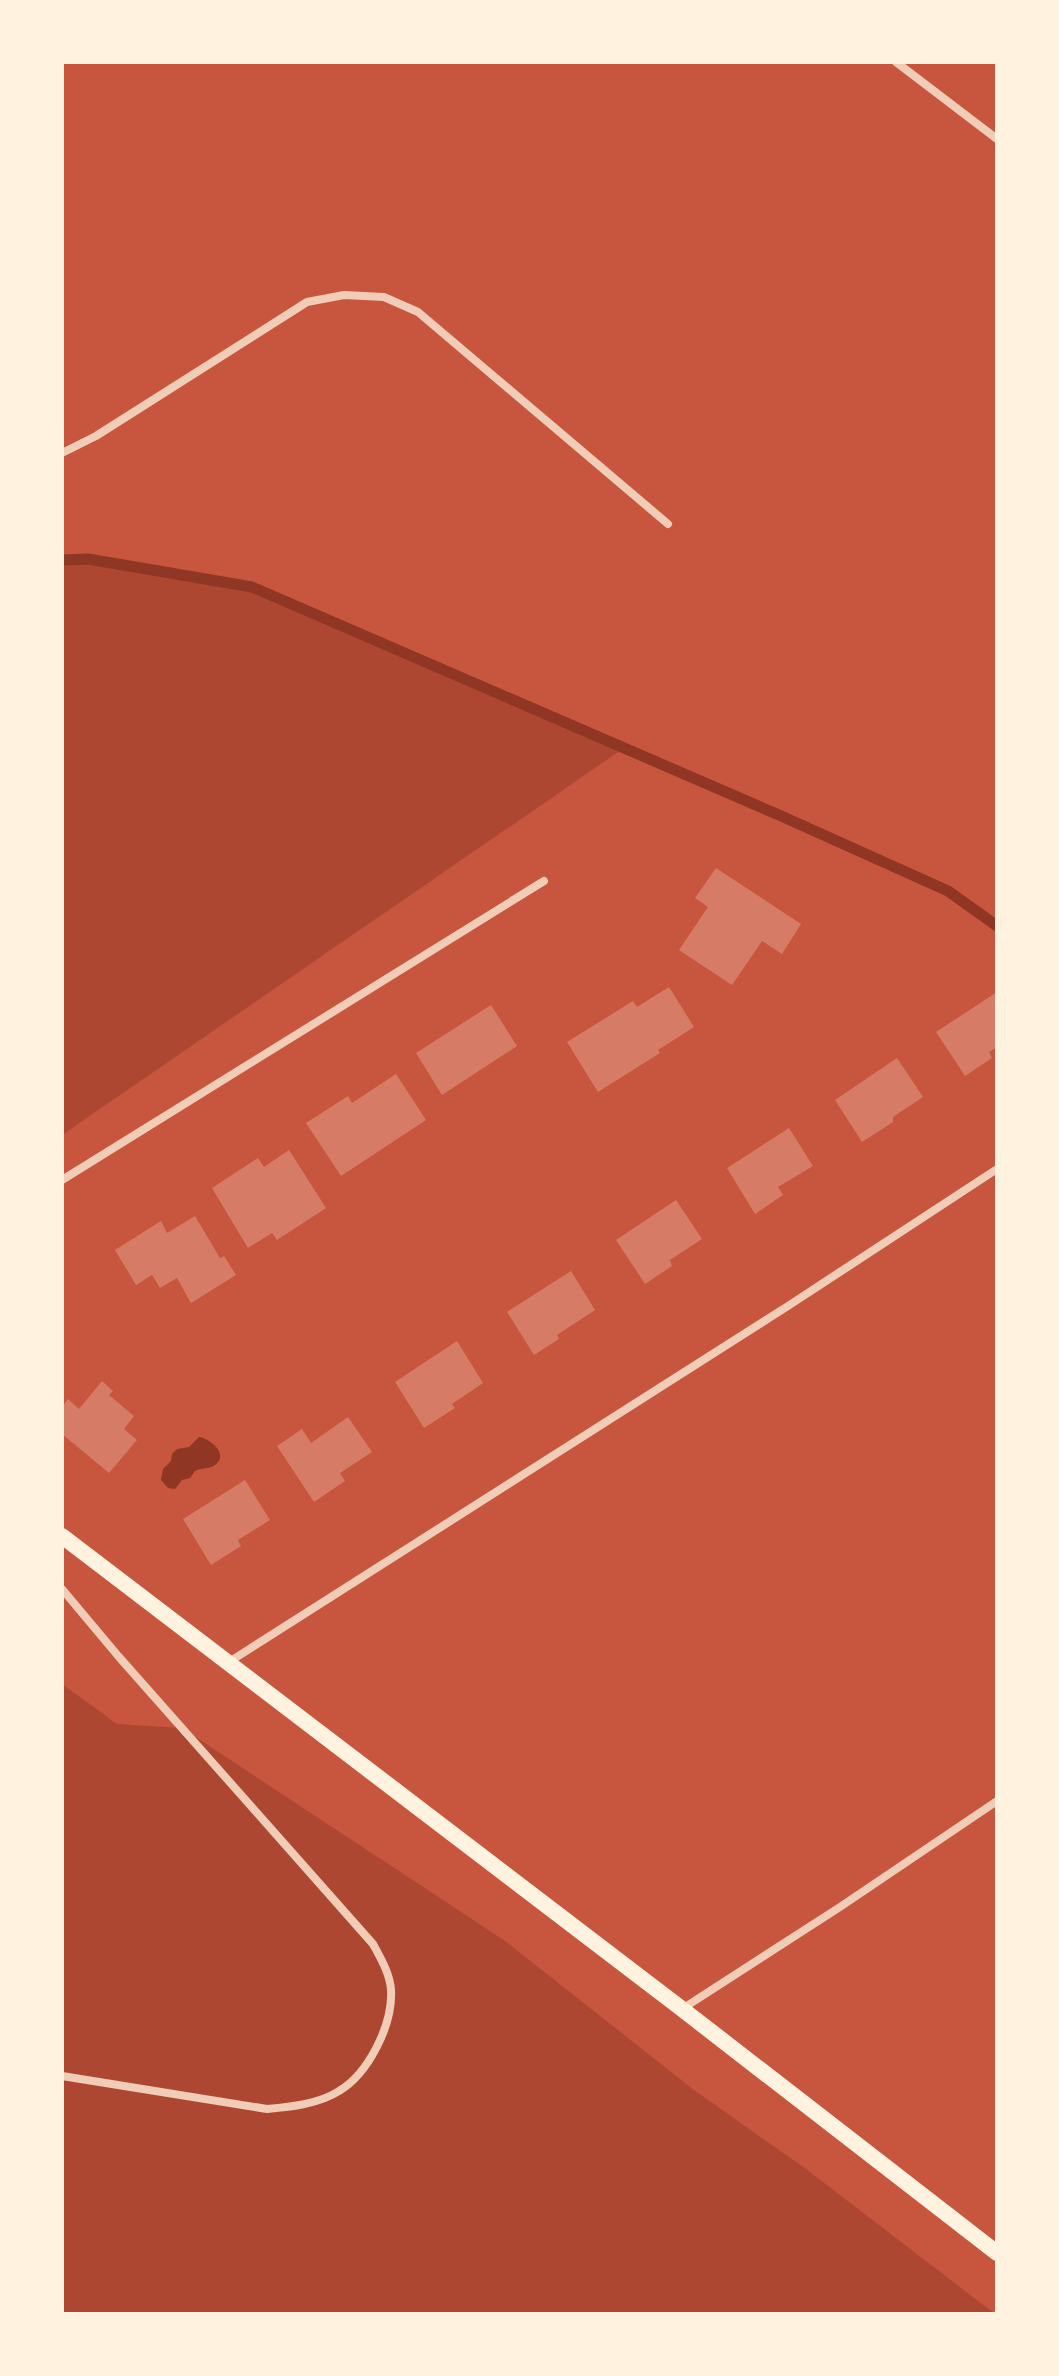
<svg xmlns="http://www.w3.org/2000/svg" width="1059" height="2376" viewBox="0 0 1059 2376" font-family="Raleway,sans-serif">
  <rect width="100%" height="100%" fill="#c8553d"/>
  <path fill="#ae4732" d="M88,559L252,587L624,748L62,1135V560Z
    M62,1684L117,1724L182,1728L505,1941L694,2090L806,2169L995,2314H62Z"/>
  <path fill="#8f3625" d="M199,1437C209,1438 230,1454 215,1465C210,1469 200,1468 195,1471L190,1478L182,1480L175,1489L168,1488L161,1480L163,1469L171,1461L172,1454L177,1449L189,1447Z"/>
  <g fill="none" stroke-linecap="round" stroke-linejoin="round">
    <path stroke="#8f3625" stroke-width="11" d="M62,560L88,559L252,587L779,815L948,891L997,926"/>
  </g>
  <path fill="#d67c66" d="M716,868L801,924L782,954L762,941L732,985L679,950L708,907L695,898Z
    M669,987L694,1027L658,1050L660,1053L598,1092L567,1042L633,1001L637,1007Z
    M997,992V1047L989,1052L992,1058L965,1076L936,1032Z
    M491,1005L517,1046L442,1095L416,1053Z
    M897,1058L923,1097L893,1117V1122L862,1142L835,1100Z
    M396,1074L426,1120L341,1176L306,1123L348,1096L352,1103Z
    M789,1128L813,1166L778,1187L783,1195L755,1214L727,1168Z
    M289,1150L326,1208L277,1240L272,1233L248,1248L212,1188L258,1158L264,1167Z
    M676,1200L702,1239L670,1260L672,1266L645,1284L616,1240Z
    M195,1216L220,1258L224,1256L236,1275L191,1303L177,1278L160,1288L152,1275L136,1285L115,1250L161,1221L167,1233Z
    M571,1271L595,1310L557,1335L559,1339L534,1355L507,1312Z
    M457,1341L483,1383L452,1404L455,1408L424,1428L395,1382Z
    M102,1381L113,1391L109,1395L134,1416L124,1429L137,1440L109,1473L62,1434V1407L68,1399L79,1409Z
    M348,1417L372,1452L340,1473L345,1481L314,1502L277,1446L302,1429L311,1443Z
    M245,1480L270,1520L238,1540L241,1546L211,1565L183,1519Z"/>
  <g fill="none" stroke-linecap="round" stroke-linejoin="round">
    <path stroke="#f1ccb7" stroke-width="8" d="M896,62L997,139
      M62,453L96,436L307,302L344,295L384,297L418,312L668,524
      M62,1180L544,881
      M62,1589L119,1657L373,1944C381,1959 390,1974 391,1990C393,2025 368,2074 339,2091C319,2104 290,2107 267,2109L62,2076
      M229,1662L788,1306L997,1169
      M682,2009L840,1907L997,1801"/>
    <path stroke="#fff3e0" stroke-width="16" d="M62,1536L682,2009L997,2253"/>
  </g>
  <rect width="1059" height="2376" fill="none" stroke="#fff3e0" stroke-width="128"/>
</svg>
